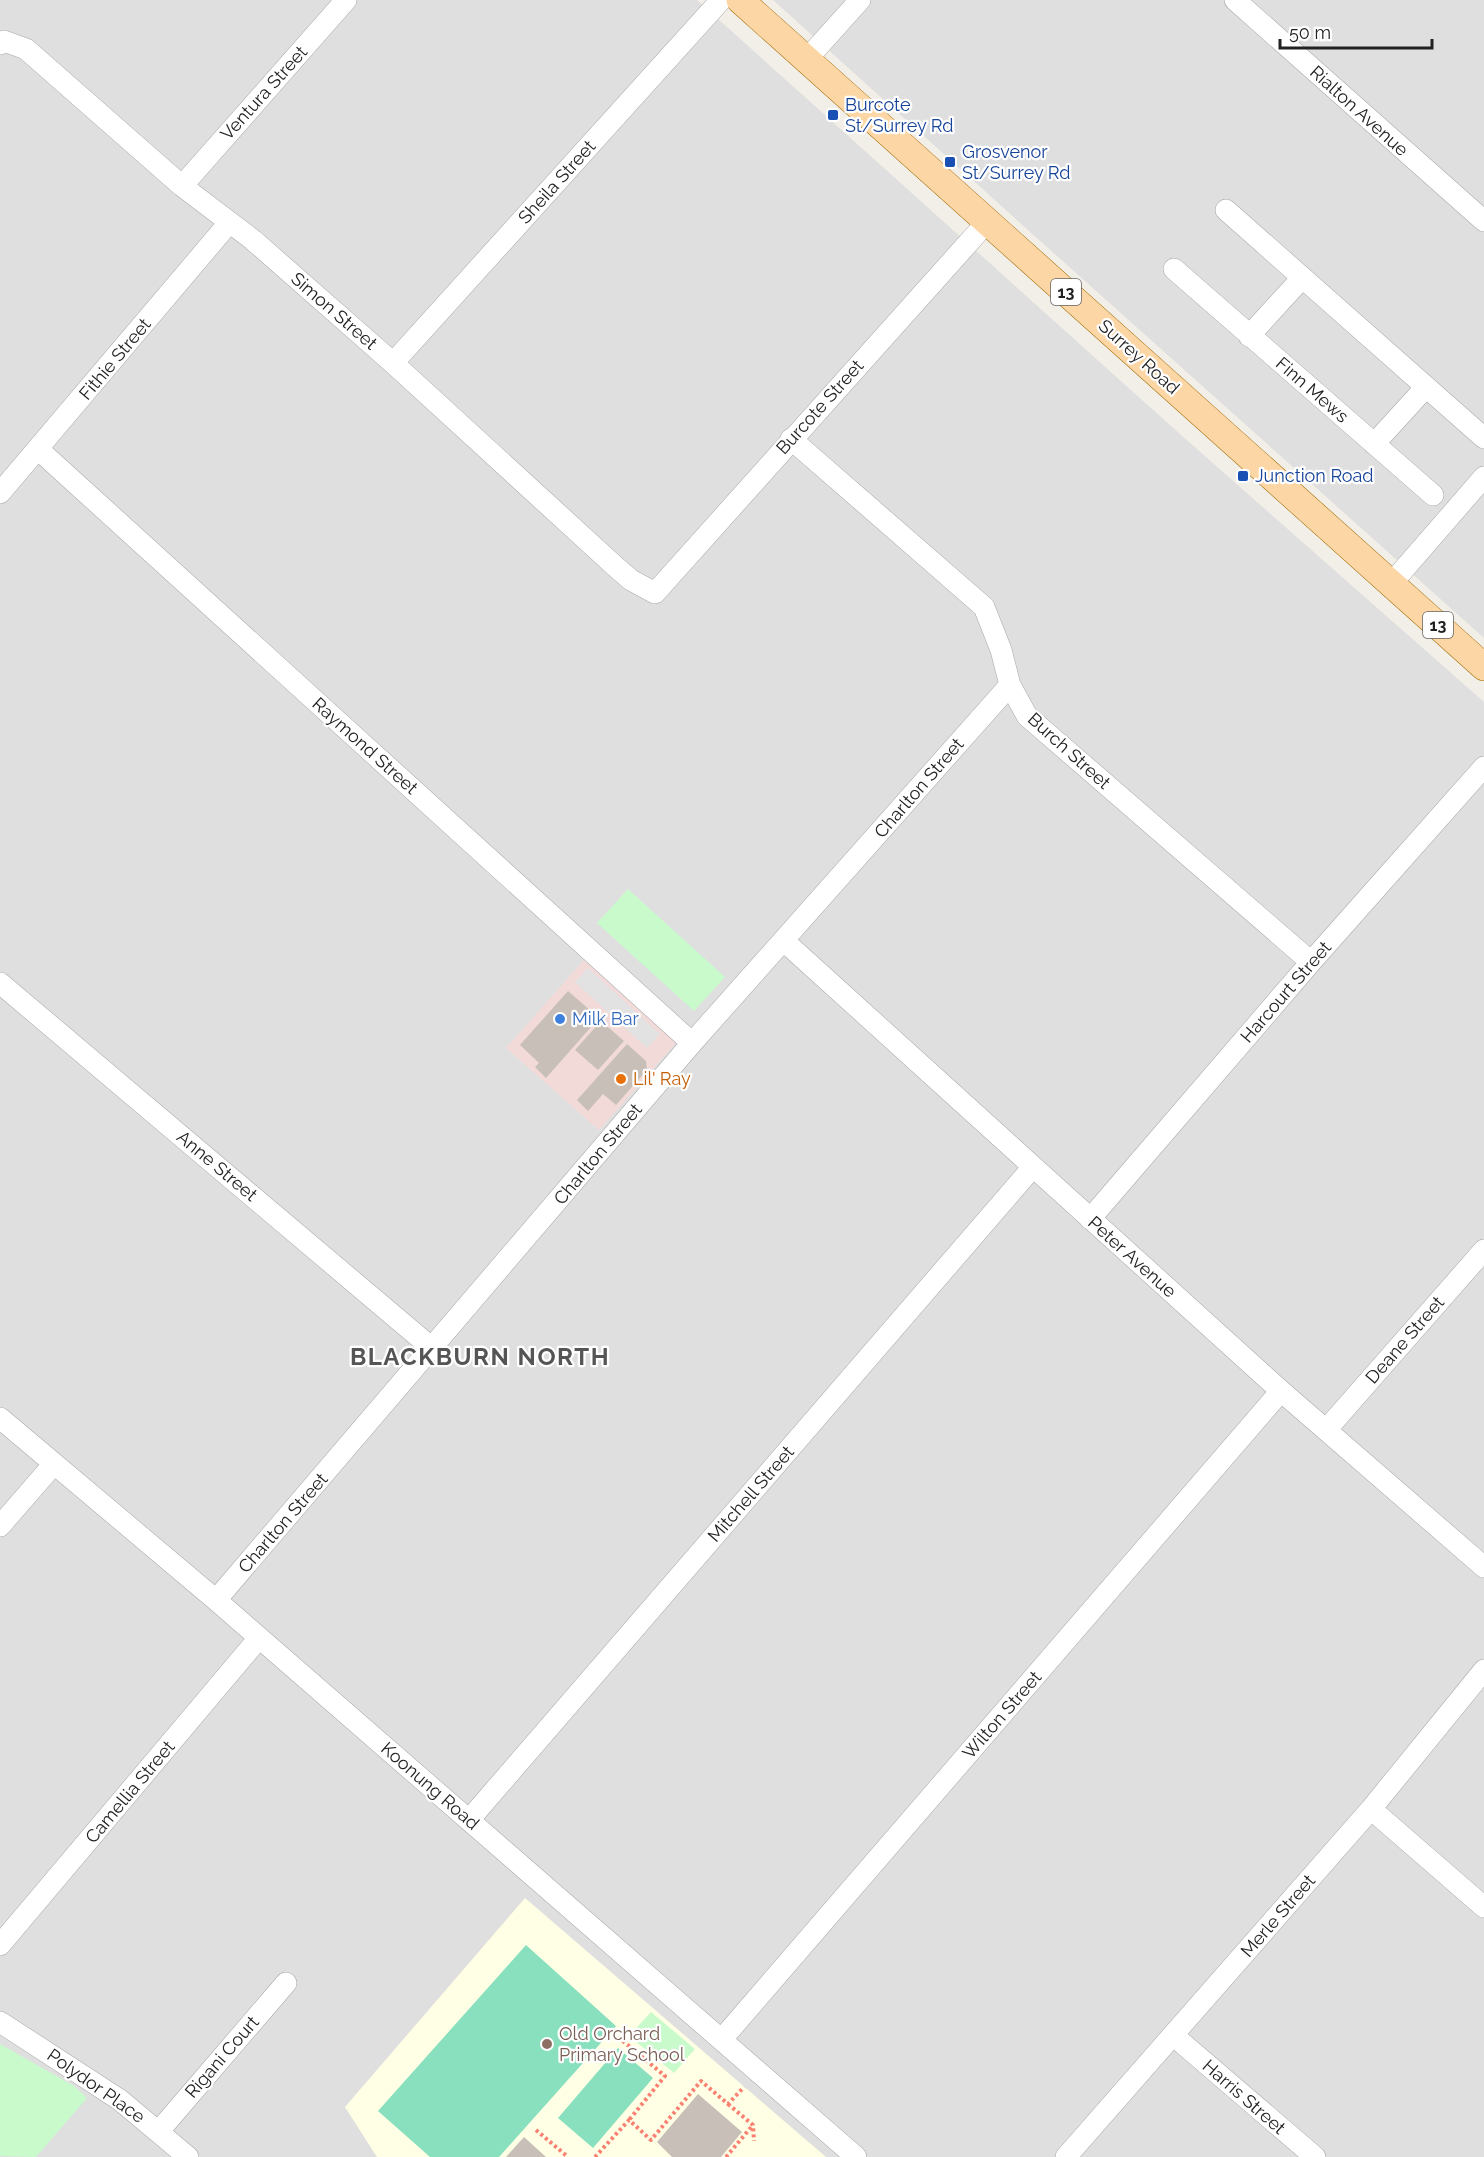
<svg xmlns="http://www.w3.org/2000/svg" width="1484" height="2157" viewBox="0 0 1484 2157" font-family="Raleway,sans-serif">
  <rect width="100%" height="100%" fill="#f2efe9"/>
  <path fill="#e0dfdf" d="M0,0H697L1181,435L1484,702V2157H0Z
    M773,0H1484V638L1038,239Z"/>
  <path fill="#f2dad9" d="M584,960L676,1043L599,1130L506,1048Z"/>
  <path fill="#ffffe5" d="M525,1898L826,2157H377L345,2107Z"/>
  <path fill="#c8facc" d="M628,889L725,977L694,1011L597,923Z
    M651,2012L695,2049L674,2073L629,2036Z
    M0,2044L74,2086L87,2098L36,2157L0,2156Z"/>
  <path fill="#88e0be" d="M526,1945L616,2026L499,2157H430L378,2111Z
    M618,2048L653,2078L593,2148L558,2118Z"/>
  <path fill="#e2e2e2" d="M588,968L660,1034L647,1048L575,982Z"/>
  <path fill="#c7bfb8" d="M568,991L599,1018L546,1078L535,1067L539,1063L520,1045Z
    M601,1021L624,1041L598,1070L575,1050Z
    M627,1044L646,1061L647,1070L616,1105L603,1094L588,1111L577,1100Z
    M698,2094L742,2132L721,2157H672L657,2142Z
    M524,2137L546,2157H506Z"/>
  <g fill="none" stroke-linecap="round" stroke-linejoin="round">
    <g stroke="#a9a9a9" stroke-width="22">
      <path id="minor" d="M1235,0L1484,221
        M0,44L4,41L26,49L182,186L253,240L393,363L617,568L631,580L655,593L987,222
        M807,59L860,0
        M182,186L346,0
        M1226,210L1484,438
        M1174,269L1433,495
        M1249,336L1302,278
        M393,363L721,0
        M791,439L984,607L1001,650L1010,685L1027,716L1311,962
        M1374,444L1426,387
        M39,450L692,1043
        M0,493L228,224
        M1391,584L1484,477
        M784,941L1281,1391L1484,1567
        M0,983L433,1349
        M1090,1219L1311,962L1484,767
        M0,1418L216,1600L856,2157
        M1326,1430L1484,1250
        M0,1526L53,1465
        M216,1600L692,1043L1010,685
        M1371,1809L1484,1907
        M469,1820L1032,1168
        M0,1945L259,1638
        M0,2022L120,2100L188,2157
        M1174,2036L1315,2157
        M722,2039L1281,1391
        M159,2131L286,1983
        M1066,2157L1371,1809L1484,1670"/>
    </g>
    <g stroke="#a06b00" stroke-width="28">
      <path id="major" d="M740,0L1484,667"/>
    </g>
    <path stroke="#fa8072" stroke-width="4" stroke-dasharray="3 3" stroke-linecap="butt" d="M618,2037L665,2076L629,2120
      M728,2104L753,2125L754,2141
      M536,2130L568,2157
      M595,2157L629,2120L651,2140L701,2081L728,2104L744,2087
      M726,2157L753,2125"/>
    <use href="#minor" stroke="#fff" stroke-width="21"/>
    <use href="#major" stroke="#fcd6a4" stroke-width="27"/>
  </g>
  <g fill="#1a4fb4" stroke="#fff" stroke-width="2">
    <rect x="827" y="109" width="12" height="12" rx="3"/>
    <rect x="944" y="156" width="12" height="12" rx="3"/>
    <rect x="1237" y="470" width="12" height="12" rx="3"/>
  </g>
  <circle fill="#3f7fe0" stroke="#fff" stroke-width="2" cx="560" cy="1019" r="6"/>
  <circle fill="#e8710a" stroke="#fff" stroke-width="2" cx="621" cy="1079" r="6"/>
  <circle fill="#8d6e63" stroke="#fff" stroke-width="2" cx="547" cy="2044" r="6"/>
  <g text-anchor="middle" stroke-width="4.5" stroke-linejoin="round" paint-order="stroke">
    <g fill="#fff" stroke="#646464" stroke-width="1.5">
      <rect x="1051" y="279" width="30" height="26" rx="4.5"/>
      <rect x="1423" y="612" width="30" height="26" rx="4.5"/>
    </g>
    <g font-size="16" font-weight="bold" fill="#222">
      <text x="1066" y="298">13</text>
      <text x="1438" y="631">13</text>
    </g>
    <g font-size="18" fill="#222" stroke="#fff">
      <text transform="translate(264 93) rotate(-48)" y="6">Ventura Street</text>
      <text transform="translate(1359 111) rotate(42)" y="6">Rialton Avenue</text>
      <text transform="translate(557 182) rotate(-48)" y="6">Sheila Street</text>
      <text transform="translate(334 311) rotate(41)" y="6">Simon Street</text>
      <text transform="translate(1139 357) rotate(42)" y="6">Surrey Road</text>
      <text transform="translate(115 359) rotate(-50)" y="6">Fithie Street</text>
      <text transform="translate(1312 390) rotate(41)" y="6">Finn Mews</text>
      <text transform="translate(820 407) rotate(-48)" y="6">Burcote Street</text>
      <text transform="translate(365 746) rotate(42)" y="6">Raymond Street</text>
      <text transform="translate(1069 751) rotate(42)" y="6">Burch Street</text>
      <text transform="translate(919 788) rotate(-49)" y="6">Charlton Street</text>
      <text transform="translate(1286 992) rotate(-49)" y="6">Harcourt Street</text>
      <text transform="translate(598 1154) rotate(-50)" y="6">Charlton Street</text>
      <text transform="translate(217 1166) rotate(40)" y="6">Anne Street</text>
      <text transform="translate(1132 1257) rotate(42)" y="6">Peter Avenue</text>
      <text transform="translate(1405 1340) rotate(-49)" y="6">Deane Street</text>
      <text transform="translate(751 1494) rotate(-49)" y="6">Mitchell Street</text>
      <text transform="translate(283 1523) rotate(-49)" y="6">Charlton Street</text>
      <text transform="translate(1002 1715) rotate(-49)" y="6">Wilton Street</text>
      <text transform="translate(430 1786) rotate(41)" y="6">Koonung Road</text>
      <text transform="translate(130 1792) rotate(-50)" y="6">Camellia Street</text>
      <text transform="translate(1278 1916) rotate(-49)" y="6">Merle Street</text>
      <text transform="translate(222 2057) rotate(-49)" y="6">Rigani Court</text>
      <text transform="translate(96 2086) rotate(35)" y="6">Polydor Place</text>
      <text transform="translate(1244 2097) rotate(41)" y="6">Harris Street</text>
    </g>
    <g font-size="18" fill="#164399" stroke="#fff" text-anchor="start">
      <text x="845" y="111">Burcote<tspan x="845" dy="21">St/Surrey Rd</tspan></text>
      <text x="962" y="158">Grosvenor<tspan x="962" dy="21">St/Surrey Rd</tspan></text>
      <text x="1255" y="482">Junction Road</text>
    </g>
    <g font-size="18" fill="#366cbe" stroke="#fff" text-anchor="start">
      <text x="572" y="1025">Milk Bar</text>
    </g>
    <g font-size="18" fill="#c56008" stroke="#fff" text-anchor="start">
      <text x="633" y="1085">Lil' Ray</text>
    </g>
    <g font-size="18" fill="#785e54" stroke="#fff" text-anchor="start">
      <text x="559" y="2040">Old Orchard<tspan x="559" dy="21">Primary School</tspan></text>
    </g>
    <g font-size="24" font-weight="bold" letter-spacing="1.5" fill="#555" stroke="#fff">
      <text x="480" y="1365">BLACKBURN NORTH</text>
    </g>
  </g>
  <path d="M1280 39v9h152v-9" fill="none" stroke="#222222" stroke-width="3"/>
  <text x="1289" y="39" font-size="18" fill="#222222" stroke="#ffffff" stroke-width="4.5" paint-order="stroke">50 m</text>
</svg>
